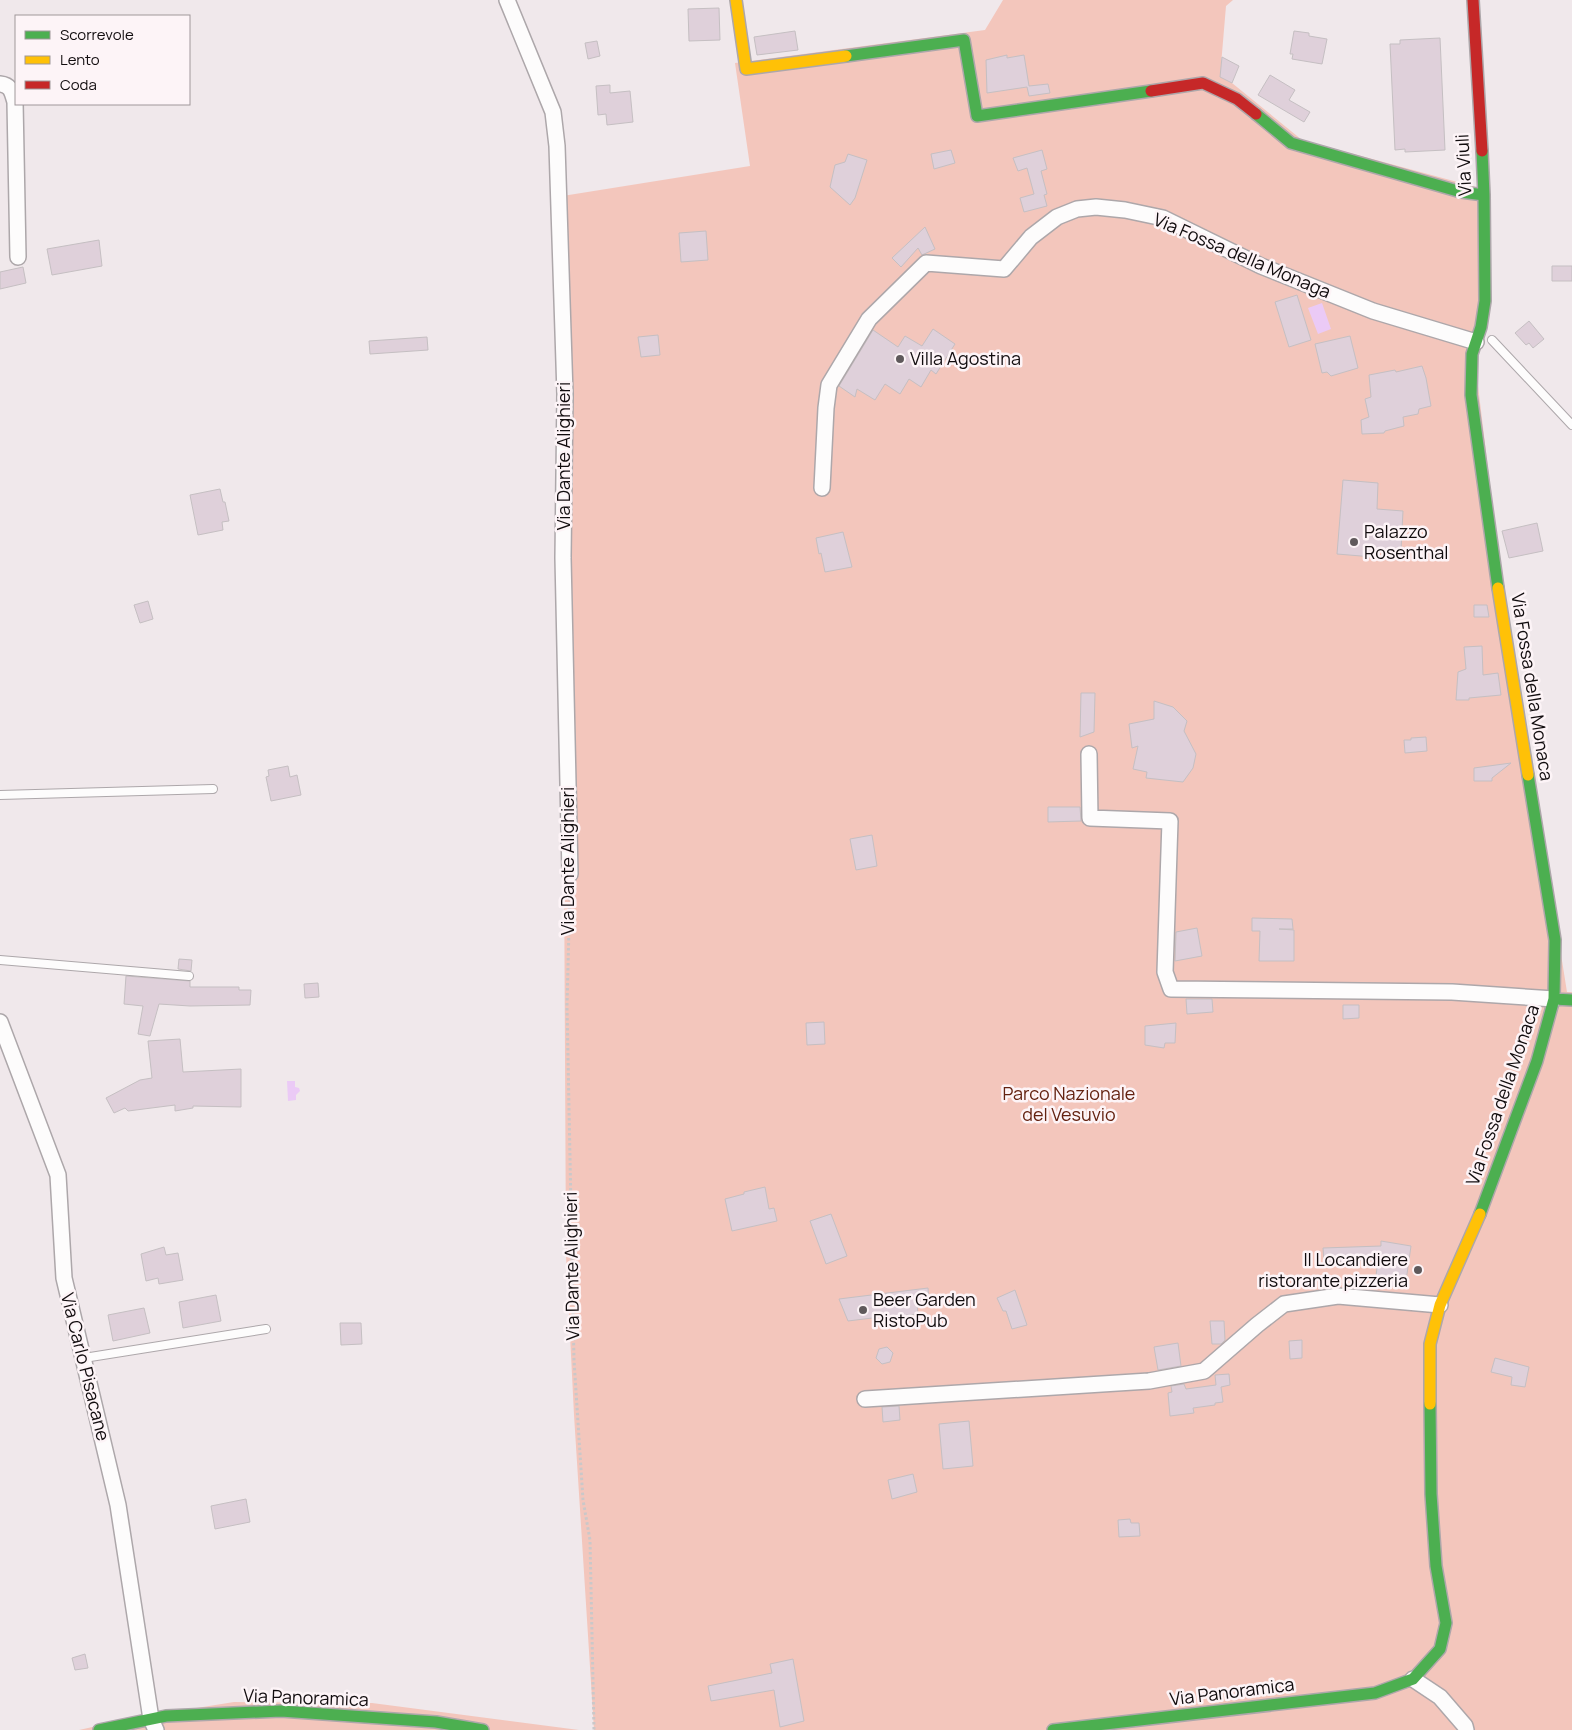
<svg xmlns="http://www.w3.org/2000/svg" width="1572" height="1730" viewBox="0 0 1572 1730" font-family="Manrope,sans-serif">
  <rect width="100%" height="100%" fill="#f0e8eb"/>
  <path fill="#f3c6bc" d="M1003,0H1233L1226,6L1221,65L1232,83L1302,140L1487,190L1475,361L1501,576L1567,992H1572V1730H594L574,1415L566,1255L564,860L558,440L555,293L550,198L750,166L735,63L985,30Z
    M234,1702L372,1703L579,1730H79L128,1719Z"/>
  <path fill="#ebcaf6" d="M1322,303L1331,329L1318,334L1308,308Z
    M287,1081H295V1087L299,1088L300,1091L296,1095V1100L288,1101Z"/>
  <path fill="#dfd0da" stroke="#c5bfc2" d="M719,8L720,40L689,41L688,9Z
    M795,31L798,50L757,55L754,37Z
    M1294,31L1309,33V36L1327,39L1322,64L1292,59L1293,54H1290Z
    M1440,38L1445,150L1405,152V149L1395,150L1390,44H1400V40Z
    M597,41L600,56L588,59L585,43Z
    M1007,55V58L1024,55L1029,86L1048,84L1050,93L1029,96L1027,87L987,93L986,60Z
    M1222,57L1239,66L1232,83L1220,77Z
    M1270,75L1295,90L1289,100L1310,112L1304,122L1258,95Z
    M610,85V93L630,91L633,122L607,125L606,114L598,115L596,86Z
    M951,150L955,163L934,169L931,154Z
    M1042,150L1047,169L1041,171L1047,194L1044,195L1047,206L1024,212L1020,198L1034,194L1027,168L1018,171L1013,158Z
    M848,154L867,160L855,198L850,205L830,187L835,165L845,162Z
    M925,227L935,249L922,255L918,248L901,267L892,258Z
    M706,231L708,260L681,262L679,233Z
    M99,240L102,266L52,275L47,249Z
    M1552,266H1572V281H1552Z
    M23,267L26,283L0,289V272Z
    M1297,295L1311,340L1289,347L1275,302Z
    M1529,321L1544,339L1533,348L1529,343L1526,345L1515,333Z
    M933,329L955,344L936,374L931,370L921,387L909,379L900,394L885,384L875,400L857,389L855,397L839,386L873,330L898,347L905,336L922,346Z
    M658,335L660,355L641,357L638,337Z
    M1350,336L1358,368L1331,376L1327,372L1322,373L1315,344Z
    M427,337L428,350L370,354L369,341Z
    M1422,366L1426,378L1431,406L1419,409L1418,414L1403,417L1404,426L1385,431L1384,433L1362,434L1361,420L1369,417L1365,399L1371,397L1369,375L1395,370L1396,372Z
    M1343,480L1378,483L1377,509L1403,511L1401,550L1374,548L1373,557L1337,554Z
    M220,489L223,502H225L229,521L222,522L223,530L198,535L190,495Z
    M1537,523L1543,551L1509,558L1502,531Z
    M843,532L852,567L825,572L821,553L819,554L816,538Z
    M148,601L153,619L140,623L134,605Z
    M1474,605H1487L1489,617H1474Z
    M1482,646L1483,675L1498,673L1501,695L1469,698V700H1456L1458,672L1466,669L1464,647Z
    M1081,693H1095L1094,732L1080,737Z
    M1154,701L1173,707L1187,721L1184,731L1196,754L1193,768L1183,782L1146,778L1147,772L1133,769L1138,746L1132,748L1129,724L1154,719Z
    M1426,737L1427,751L1405,753L1404,740H1411V738Z
    M1511,763L1492,778V781H1474V768Z
    M288,766L290,777L297,775L301,795L271,801L266,777L269,776L268,770Z
    M1048,807H1080L1081,821L1048,822Z
    M872,835L877,866L856,870L850,839Z
    M1252,918L1292,919L1293,929H1279L1294,930V961H1259L1260,931H1252Z
    M1197,928L1202,956L1175,961L1176,932Z
    M179,959L192,960L191,971L178,969Z
    M126,976L190,981V987H239V990H251L250,1005L190,1006L159,1004L150,1036L138,1034L143,1006L124,1004Z
    M318,983L319,997L305,998L304,984Z
    M1186,999H1212L1213,1012L1187,1014Z
    M1343,1005H1359V1018L1343,1019Z
    M824,1022L825,1044L807,1045L806,1023Z
    M1176,1023L1175,1043H1165L1164,1048L1145,1045V1026Z
    M180,1039L183,1072L241,1069V1107L193,1106V1108L175,1111V1105L128,1111L125,1108L114,1113L106,1098L140,1080L152,1078L148,1041Z
    M765,1187L769,1209L774,1208L777,1221L732,1231L725,1199L744,1194V1192Z
    M831,1214L847,1256L826,1264L810,1221Z
    M1381,1241L1411,1246L1405,1288L1375,1284L1378,1260L1324,1262L1323,1248L1381,1246Z
    M164,1247L166,1255L178,1253L183,1280L159,1284L158,1278L146,1281L141,1254Z
    M928,1288L929,1301L917,1303L918,1314L880,1318V1317L848,1321L839,1299Z
    M1015,1290L1027,1325L1012,1329L1006,1311H1003L997,1298Z
    M216,1295L221,1321L183,1328L179,1302Z
    M144,1308L150,1333L113,1341L108,1315Z
    M1210,1321H1224L1225,1340L1221,1344H1212Z
    M340,1323H361L362,1344L341,1345Z
    M1302,1340V1358L1290,1359L1289,1341Z
    M1178,1343L1181,1366L1158,1370L1154,1347Z
    M887,1347L893,1353L890,1362L882,1364L876,1358L879,1349Z
    M1495,1358L1529,1367L1525,1387L1511,1385L1512,1377L1491,1372Z
    M1229,1374L1230,1385L1221,1387L1223,1402L1215,1403V1405L1193,1408L1194,1413L1170,1416L1168,1393L1172,1392L1171,1386L1184,1384L1186,1389L1216,1385L1215,1375Z
    M899,1406L900,1420L883,1422L882,1407Z
    M969,1421L973,1466L943,1469L939,1424Z
    M913,1474L917,1492L892,1499L888,1480Z
    M246,1499L250,1522L215,1529L211,1506Z
    M1130,1519L1131,1523H1139L1140,1536L1119,1537L1118,1520Z
    M85,1654L88,1668L75,1670L72,1658Z
    M793,1659L804,1721L780,1727L774,1690L711,1701L708,1686L772,1673L770,1664Z"/>
  <g fill="none" stroke-linecap="round" stroke-linejoin="round">
    <g stroke="#ada7aa" stroke-width="10">
      <path id="lane" d="M1492,340L1572,425
        M0,795L213,789
        M0,960L189,976
        M84,1358L266,1329"/>
    </g>
    <g stroke="#ada7aa" stroke-width="18">
      <path id="street" d="M507,0L553,112L557,146L565,394L563,558L570,874
        M0,84C11,85 12,92 15,102L18,257
        M822,488L826,408L829,385L869,319L926,263L1004,269L1031,237L1057,217L1077,209L1096,207L1125,210L1163,218L1261,266L1373,311L1476,342
        M1089,754L1090,818L1170,821L1165,972L1171,989L1452,992L1554,999
        M0,1022L58,1175L64,1278L118,1505L151,1719L156,1730
        M865,1399L1149,1381L1204,1371L1257,1325L1284,1304L1338,1296L1440,1305
        M1413,1679L1440,1697L1465,1726L1466,1730"/>
    </g>
    <g stroke="#ada7aa" stroke-width="14">
      <path id="fast" d="M846,56L964,40L977,116L1151,91
        M1256,114L1291,143L1461,192L1484,195
        M1482,151L1484,195L1485,301L1481,327L1472,354L1471,395L1498,588
        M1554,999L1572,1000
        M1480,1214L1537,1061L1554,999L1555,940L1528,775
        M99,1730L166,1716L281,1711L436,1722L483,1730
        M1053,1730L1375,1693L1413,1679L1440,1649L1446,1623L1436,1566L1431,1494L1430,1404"/>
    </g>
    <g stroke="#ada7aa" stroke-width="14">
      <path id="slow" d="M736,0L746,69L846,56
        M1498,588L1528,775
        M1430,1404V1344L1440,1305L1480,1214"/>
    </g>
    <g stroke="#ada7aa" stroke-width="14">
      <path id="jam" d="M1473,0L1482,151
        M1151,91L1203,83L1237,99L1256,114"/>
    </g>
    <path stroke="#cac8c9" stroke-width="3" stroke-dasharray="2.5 2.5" stroke-linecap="butt" d="M570,888L567,1006L574,1360L583,1500L590,1540L594,1730"/>
    <use href="#lane" stroke="#fdfcfc" stroke-width="8"/>
    <use href="#street" stroke="#fdfcfc" stroke-width="15"/>
    <use href="#fast" stroke="#4caf50" stroke-width="11"/>
    <use href="#slow" stroke="#ffc107" stroke-width="11"/>
    <use href="#jam" stroke="#c62828" stroke-width="11"/>
  </g>
  <g fill="#5f595b" stroke="#fdf4f7" stroke-width="2">
    <circle cx="900" cy="359" r="5"/>
    <circle cx="1354" cy="542" r="5"/>
    <circle cx="1418" cy="1270" r="5"/>
    <circle cx="863" cy="1310" r="5"/>
  </g>
  <g text-anchor="middle" stroke-width="5" stroke-linejoin="round" paint-order="stroke">
    <g font-size="18" fill="#110c0e" stroke="#fdf4f7">
      <text transform="translate(1464 165) rotate(-93)" y="6">Via Viuli</text>
      <text transform="translate(1242 256) rotate(23)" y="6">Via Fossa della Monaga</text>
      <text transform="translate(564 456) rotate(-90)" y="6">Via Dante Alighieri</text>
      <text transform="translate(1532 687) rotate(81)" y="6">Via Fossa della Monaca</text>
      <text transform="translate(568 861) rotate(-90)" y="6">Via Dante Alighieri</text>
      <text transform="translate(1503 1095) rotate(-71)" y="6">Via Fossa della Monaca</text>
      <text transform="translate(572 1266) rotate(-91)" y="6">Via Dante Alighieri</text>
      <text transform="translate(85 1367) rotate(76)" y="6">Via Carlo Pisacane</text>
      <text transform="translate(1232 1692) rotate(-7)" y="6">Via Panoramica</text>
      <text transform="translate(306 1698) rotate(2)" y="6">Via Panoramica</text>
    </g>
    <g font-size="18" fill="#110c0e" stroke="#fdf4f7" text-anchor="start">
      <text x="910" y="365">Villa Agostina</text>
      <text x="1364" y="538">Palazzo<tspan x="1364" dy="21">Rosenthal</tspan></text>
      <text x="1408" y="1266" text-anchor="end">Il Locandiere<tspan x="1408" dy="21">ristorante pizzeria</tspan></text>
      <text x="873" y="1306">Beer Garden<tspan x="873" dy="21">RistoPub</tspan></text>
    </g>
    <g font-size="18" fill="#642210" stroke="#fdf4f7">
      <text x="1069" y="1100">Parco Nazionale<tspan x="1069" dy="21">del Vesuvio</tspan></text>
    </g>
  </g>
  <rect x="15" y="15" width="175" height="90" fill="#fdf4f7" stroke="#9f979a"/>
  <rect x="25" y="31" width="25" height="8" fill="#4caf50" stroke="#9f979a"/>
  <text x="60" y="40" font-size="15" fill="#110c0e">Scorrevole</text>
  <rect x="25" y="56" width="25" height="8" fill="#ffc107" stroke="#9f979a"/>
  <text x="60" y="65" font-size="15" fill="#110c0e">Lento</text>
  <rect x="25" y="81" width="25" height="8" fill="#c62828" stroke="#9f979a"/>
  <text x="60" y="90" font-size="15" fill="#110c0e">Coda</text>
</svg>
